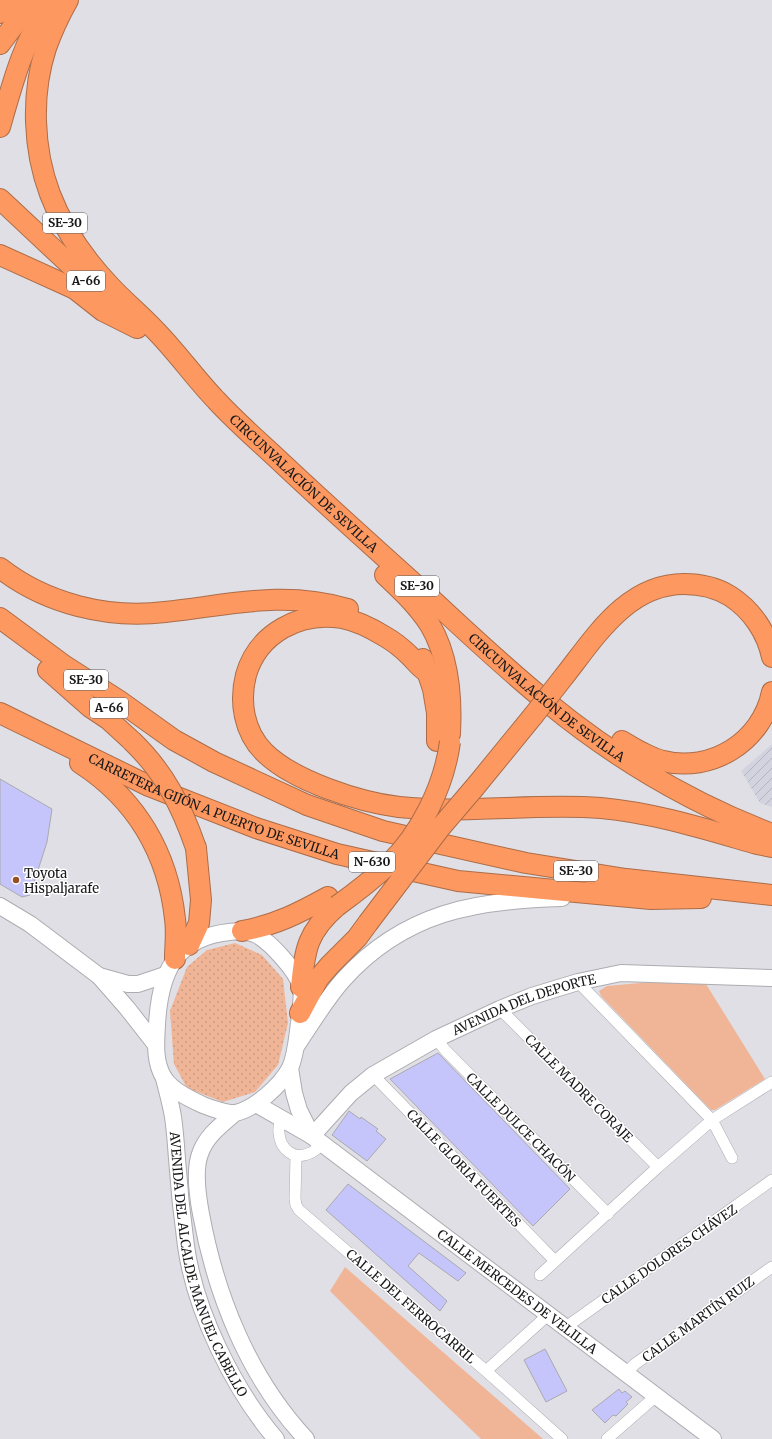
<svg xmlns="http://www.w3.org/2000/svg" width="772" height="1439" viewBox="0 0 772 1439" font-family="Merriweather,serif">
  <defs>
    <pattern id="industrial-furrows" width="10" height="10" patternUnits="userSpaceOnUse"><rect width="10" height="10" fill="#d3d3e0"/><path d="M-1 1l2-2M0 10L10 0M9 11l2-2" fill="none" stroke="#b4b4c0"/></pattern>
    <pattern id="grass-dots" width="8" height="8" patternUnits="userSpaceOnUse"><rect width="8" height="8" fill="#f0b596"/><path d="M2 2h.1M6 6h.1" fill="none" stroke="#cd9b81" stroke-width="1.8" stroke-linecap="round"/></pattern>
  </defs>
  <rect width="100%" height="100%" fill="#dfdfe5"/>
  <path fill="url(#industrial-furrows)" d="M772,744V807L760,803L741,771Z"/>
  <path fill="url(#grass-dots)" d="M235,943L262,955L283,979L288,1023L278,1065L255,1092L223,1102L187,1088L174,1064L170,1011L187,967L207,950Z"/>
  <path fill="#f0b596" d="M651,982L706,984L765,1079L715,1110H711L601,996L599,991L607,986Z
    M345,1267L543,1439H481L407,1368L330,1291Z"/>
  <path fill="#c6c5fb" stroke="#a9a9ae" d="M0,779L52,809L47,842L30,895L22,897L0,884Z
    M438,1053L570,1189L533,1226L390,1079Z
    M349,1111L360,1119L361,1117L378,1129L376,1131L386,1139L367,1161L332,1135Z
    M348,1184L466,1273L458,1281L419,1253L408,1266L447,1301L440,1311L326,1210Z
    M545,1349L567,1391L546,1402L524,1360Z
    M619,1389L622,1393L625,1391L632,1397L626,1402L628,1404L616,1416L613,1415L605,1423L592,1410Z"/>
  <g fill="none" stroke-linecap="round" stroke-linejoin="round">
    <g stroke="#acacb1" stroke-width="12">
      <path id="street" d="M578,982L712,1120L732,1158
        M500,1009L658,1167
        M436,1039L446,1051L608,1214
        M373,1075L555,1261
        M281,1117C280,1122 278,1128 279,1133C280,1149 294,1161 310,1153C315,1151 319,1147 323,1143
        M296,1156L295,1199L296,1205L299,1210L486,1371L562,1439
        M540,1275L658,1167L712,1120L772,1082
        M566,1327L772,1180
        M486,1371L549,1314
        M626,1373L635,1364L772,1267
        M607,1439L656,1396"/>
    </g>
    <g stroke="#acacb1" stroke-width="18">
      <g id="secondary">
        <path d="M0,906L30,924L99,976L127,1008L156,1045"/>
        <path d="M242,931C247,932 253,933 257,935C271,943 297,971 301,987C303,995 300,1014 299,1023C297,1037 296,1055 290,1068C281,1085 255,1109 235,1113C228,1114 210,1108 203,1105C190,1099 173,1091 164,1078C154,1062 156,1042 157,1025C160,966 179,933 242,931Z"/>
        <path d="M99,976L128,984H138L165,975"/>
        <path d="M297,1045C312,1023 326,999 343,980C404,912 476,900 562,898"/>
        <path d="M290,1068L294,1093L299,1110L312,1136"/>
        <path id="s1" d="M164,1078C167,1091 171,1104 173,1117C175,1130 176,1145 177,1159C179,1188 182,1217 186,1246C195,1311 234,1390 276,1439"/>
        <path id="s2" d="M256,1104L312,1136L713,1439"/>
        <path d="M235,1113C221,1125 206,1136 200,1154C194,1170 198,1198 201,1214C216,1296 249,1378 306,1439"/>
        <path id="s3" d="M312,1136L351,1093L373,1075L436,1039L500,1009L532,996L578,982L621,973L772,978"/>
      </g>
    </g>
    <g stroke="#ad6c48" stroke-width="22">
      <g id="highway">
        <path id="s4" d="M68,0C59,16 52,31 46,48C31,94 33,149 50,194C63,228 86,261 111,287C125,302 140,314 154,329C176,351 194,377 216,400C237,423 262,444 284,465C332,510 380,553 429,597C468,633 507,670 548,703C615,758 691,803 772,834"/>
        <path d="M0,13L12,0"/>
        <path d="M0,44L33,0"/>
        <path d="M0,127C13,81 24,40 51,0"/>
        <path d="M0,199L111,303"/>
        <path d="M0,255L75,289L103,311L137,328"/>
        <path d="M0,568C46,604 108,619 165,612C230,605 283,590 348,609"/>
        <path d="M385,575C401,590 418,606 430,625C449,657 452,698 450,734"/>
        <path d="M0,618L65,666L118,700L174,740L214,762L307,805L383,831L526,863L626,879L772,895"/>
        <path d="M423,659L433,689L437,713V741"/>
        <path d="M48,670L90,707L108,719L132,741"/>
        <path d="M427,672C420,668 416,662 410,656C402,648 393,641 384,636C371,628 357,621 342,618C300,611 258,633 246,675C239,702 244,732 264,752C293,781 359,802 399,807C466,814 534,803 601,808C655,813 705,829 757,844L772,847"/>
        <path d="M562,679C594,639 626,584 684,584C700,584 717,588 730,596C752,610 767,633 772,657"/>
        <path id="s5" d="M0,713L149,786L256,828L337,854L458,881L651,899L701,898"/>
        <path d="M622,741C635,749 648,757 663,761C711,773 762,742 772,692"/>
        <path d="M80,763C136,799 168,853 175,919C177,932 175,946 175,959"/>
        <path d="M475,787L533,716"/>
        <path d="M242,931C276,925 299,913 328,897"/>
        <path d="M189,945L199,923L201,900L196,848"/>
        <path d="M301,987C305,949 307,932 337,906"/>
        <path d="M300,1013L318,979L330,965L357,938L368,923"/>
      </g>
    </g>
    <use href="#street" stroke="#fff" stroke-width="11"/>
    <use href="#secondary" stroke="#fff" stroke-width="16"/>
    <use href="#highway" stroke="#fd9960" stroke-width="20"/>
    <g stroke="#ad6c48" stroke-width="22" stroke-linecap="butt">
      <path id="highway-bridge" d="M533,716L562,679
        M132,741C165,773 181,805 196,848
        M337,906C355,893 373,879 389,864C421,833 444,786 450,742
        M368,923L440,828L475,787"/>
    </g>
    <use href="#highway-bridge" stroke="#fd9960" stroke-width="20"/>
  </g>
  <circle fill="#955026" stroke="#fff" stroke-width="1.5" cx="16" cy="880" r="4"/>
  <g text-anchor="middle" stroke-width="3" stroke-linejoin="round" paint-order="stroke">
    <g fill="#fff" stroke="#5d5d5f" stroke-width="1">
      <rect x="43" y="213" width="44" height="20" rx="3"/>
      <rect x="67" y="271" width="38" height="20" rx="3"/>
      <rect x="395" y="576" width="44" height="20" rx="3"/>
      <rect x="64" y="670" width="44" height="20" rx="3"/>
      <rect x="90" y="698" width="38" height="20" rx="3"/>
      <rect x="349" y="852" width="46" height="20" rx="3"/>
      <rect x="554" y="861" width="44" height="20" rx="3"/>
    </g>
    <g font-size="12" font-weight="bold" fill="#18181a">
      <text x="65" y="227">SE-30</text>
      <text x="86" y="285">A-66</text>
      <text x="417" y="590">SE-30</text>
      <text x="86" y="684">SE-30</text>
      <text x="109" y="712">A-66</text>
      <text x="372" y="866">N-630</text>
      <text x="576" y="875">SE-30</text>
    </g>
    <g font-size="13" fill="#18181a" stroke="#fff">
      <text dy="5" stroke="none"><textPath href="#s4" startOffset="589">CIRCUNVALACIÓN DE SEVILLA</textPath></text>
      <text dy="5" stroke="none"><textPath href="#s4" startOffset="913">CIRCUNVALACIÓN DE SEVILLA</textPath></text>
      <text dy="5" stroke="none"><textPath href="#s5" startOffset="234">CARRETERA GIJÓN A PUERTO DE SEVILLA</textPath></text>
      <text dy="5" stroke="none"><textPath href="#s3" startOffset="254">AVENIDA DEL DEPORTE</textPath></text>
      <text transform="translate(579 1088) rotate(45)" y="5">CALLE MADRE CORAJE</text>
      <text transform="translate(521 1127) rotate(45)" y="5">CALLE DULCE CHACÓN</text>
      <text transform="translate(464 1168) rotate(46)" y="5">CALLE GLORIA FUERTES</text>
      <text transform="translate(669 1254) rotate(-35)" y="5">CALLE DOLORES CHÁVEZ</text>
      <text dy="5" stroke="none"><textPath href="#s1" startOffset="193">AVENIDA DEL ALCALDE MANUEL CABELLO</textPath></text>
      <text dy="5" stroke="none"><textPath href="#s2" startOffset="322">CALLE MERCEDES DE VELILLA</textPath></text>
      <text transform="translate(411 1306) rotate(41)" y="5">CALLE DEL FERROCARRIL</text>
      <text transform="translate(698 1319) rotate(-36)" y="5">CALLE MARTÍN RUIZ</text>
    </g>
    <g font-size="13" fill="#18181a" stroke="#fff" text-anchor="start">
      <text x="24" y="878">Toyota<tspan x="24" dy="15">Hispaljarafe</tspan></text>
    </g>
  </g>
</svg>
